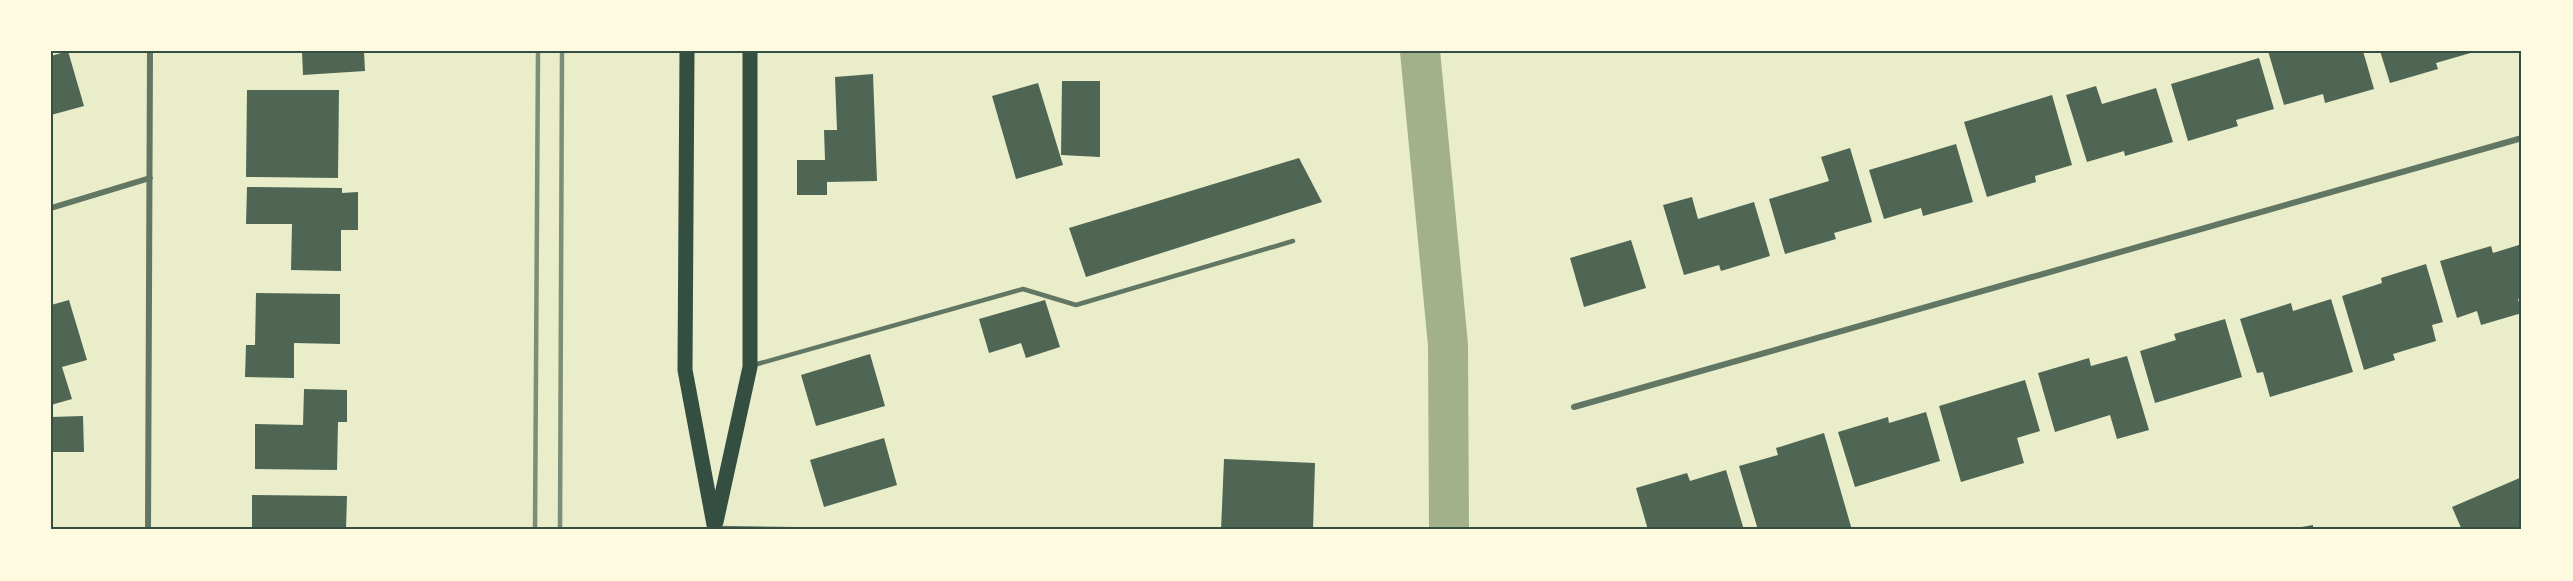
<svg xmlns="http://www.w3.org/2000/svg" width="2573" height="581" viewBox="0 0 2573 581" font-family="Literata,serif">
  <rect width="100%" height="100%" fill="#e9edc9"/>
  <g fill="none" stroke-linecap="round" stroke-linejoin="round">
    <path stroke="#a3b18a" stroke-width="40" d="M1420,51L1448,345L1449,530"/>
  </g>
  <path fill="#4f6655" d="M68,51L84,106L51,115V56Z
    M302,51H364L365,71L303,75Z
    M2268,51H2363L2374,89L2325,103L2323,94L2284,105Z
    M2380,51H2474V52L2436,63L2438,69L2390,83Z
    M2259,58L2274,109L2236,120L2238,126L2188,141L2171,84Z
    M873,74L877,181L827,182V195H797V160H825L824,130H837L835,77Z
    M1062,81H1100V157L1061,155Z
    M1038,83L1063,165L1016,179L992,96Z
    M2096,86L2102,104L2156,88L2173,142L2125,156L2124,151L2087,162L2066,95Z
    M247,90H339L338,178L246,177Z
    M2052,95L2072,165L2035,176L2036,182L1987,197L1964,122Z
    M1956,144L1973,202L1923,216L1921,208L1884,219L1869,170Z
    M1850,148L1872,222L1834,233L1836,239L1785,254L1769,199L1829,181L1821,157Z
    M1299,158L1322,202L1086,277L1069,228Z
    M247,187L342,188V193L358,192V230H341V271L291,270L292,224H246Z
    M1692,197L1698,219L1754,202L1770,256L1721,271L1719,265L1684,275L1663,205Z
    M1631,240L1646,288L1584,307L1570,258Z
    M2522,244V298L2518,299L2522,313L2481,325L2477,311L2457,318L2440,261L2491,246L2493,253Z
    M2426,264L2443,322L2432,325L2436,341L2393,354L2395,360L2364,370L2342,296L2382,283L2381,278Z
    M256,293L340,294V344L294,343V378L245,377L246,345H255Z
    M2331,299L2353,372L2270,397L2263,372L2257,373L2240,319L2291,303L2293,311Z
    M69,300L87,360L62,367L72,399L51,405V305Z
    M1045,300L1060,347L1026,358L1021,343L989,353L979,319Z
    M2225,319L2242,377L2155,403L2140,351L2176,340L2174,334Z
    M870,354L885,406L816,426L801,375Z
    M2127,356L2149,430L2117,439L2110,415L2055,432L2038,373L2089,358L2091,366Z
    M2025,380L2040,431L2017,438L2024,463L1961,482L1939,406Z
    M304,389L347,390V422H338L337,470L255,469V424L303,425Z
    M1926,412L1940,461L1855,487L1838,432L1888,417L1889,423Z
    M83,416L84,452H51V417Z
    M1824,433L1852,530H1758L1739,466L1778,455L1776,448Z
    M884,438L897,485L824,507L810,460Z
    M1224,459L1315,463L1313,530H1221Z
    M1726,470L1744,530H1648L1636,488L1687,473L1690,481Z
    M2522,477V530H2462L2452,507Z
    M252,495L347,496L346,530H252Z
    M2313,525V530H2290V529Z"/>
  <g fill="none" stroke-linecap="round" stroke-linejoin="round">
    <path stroke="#617663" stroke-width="4.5" d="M754,365L1023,289L1076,305L1293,241
      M719,528L845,530"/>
    <path stroke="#617663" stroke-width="6" d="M51,208L150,178
      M1574,407L2522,138
      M148,530L150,51"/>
    <path stroke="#344e41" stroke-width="15" d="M687,51L685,370L715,530
      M716,522L750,367V51"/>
    <path stroke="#7c8e77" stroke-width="4.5" d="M535,530L538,51
      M560,530L562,51"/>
  </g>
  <rect width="2573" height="581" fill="none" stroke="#fefae0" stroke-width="105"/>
  <rect x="52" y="52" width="2468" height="476" fill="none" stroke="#344e41" stroke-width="2"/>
</svg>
